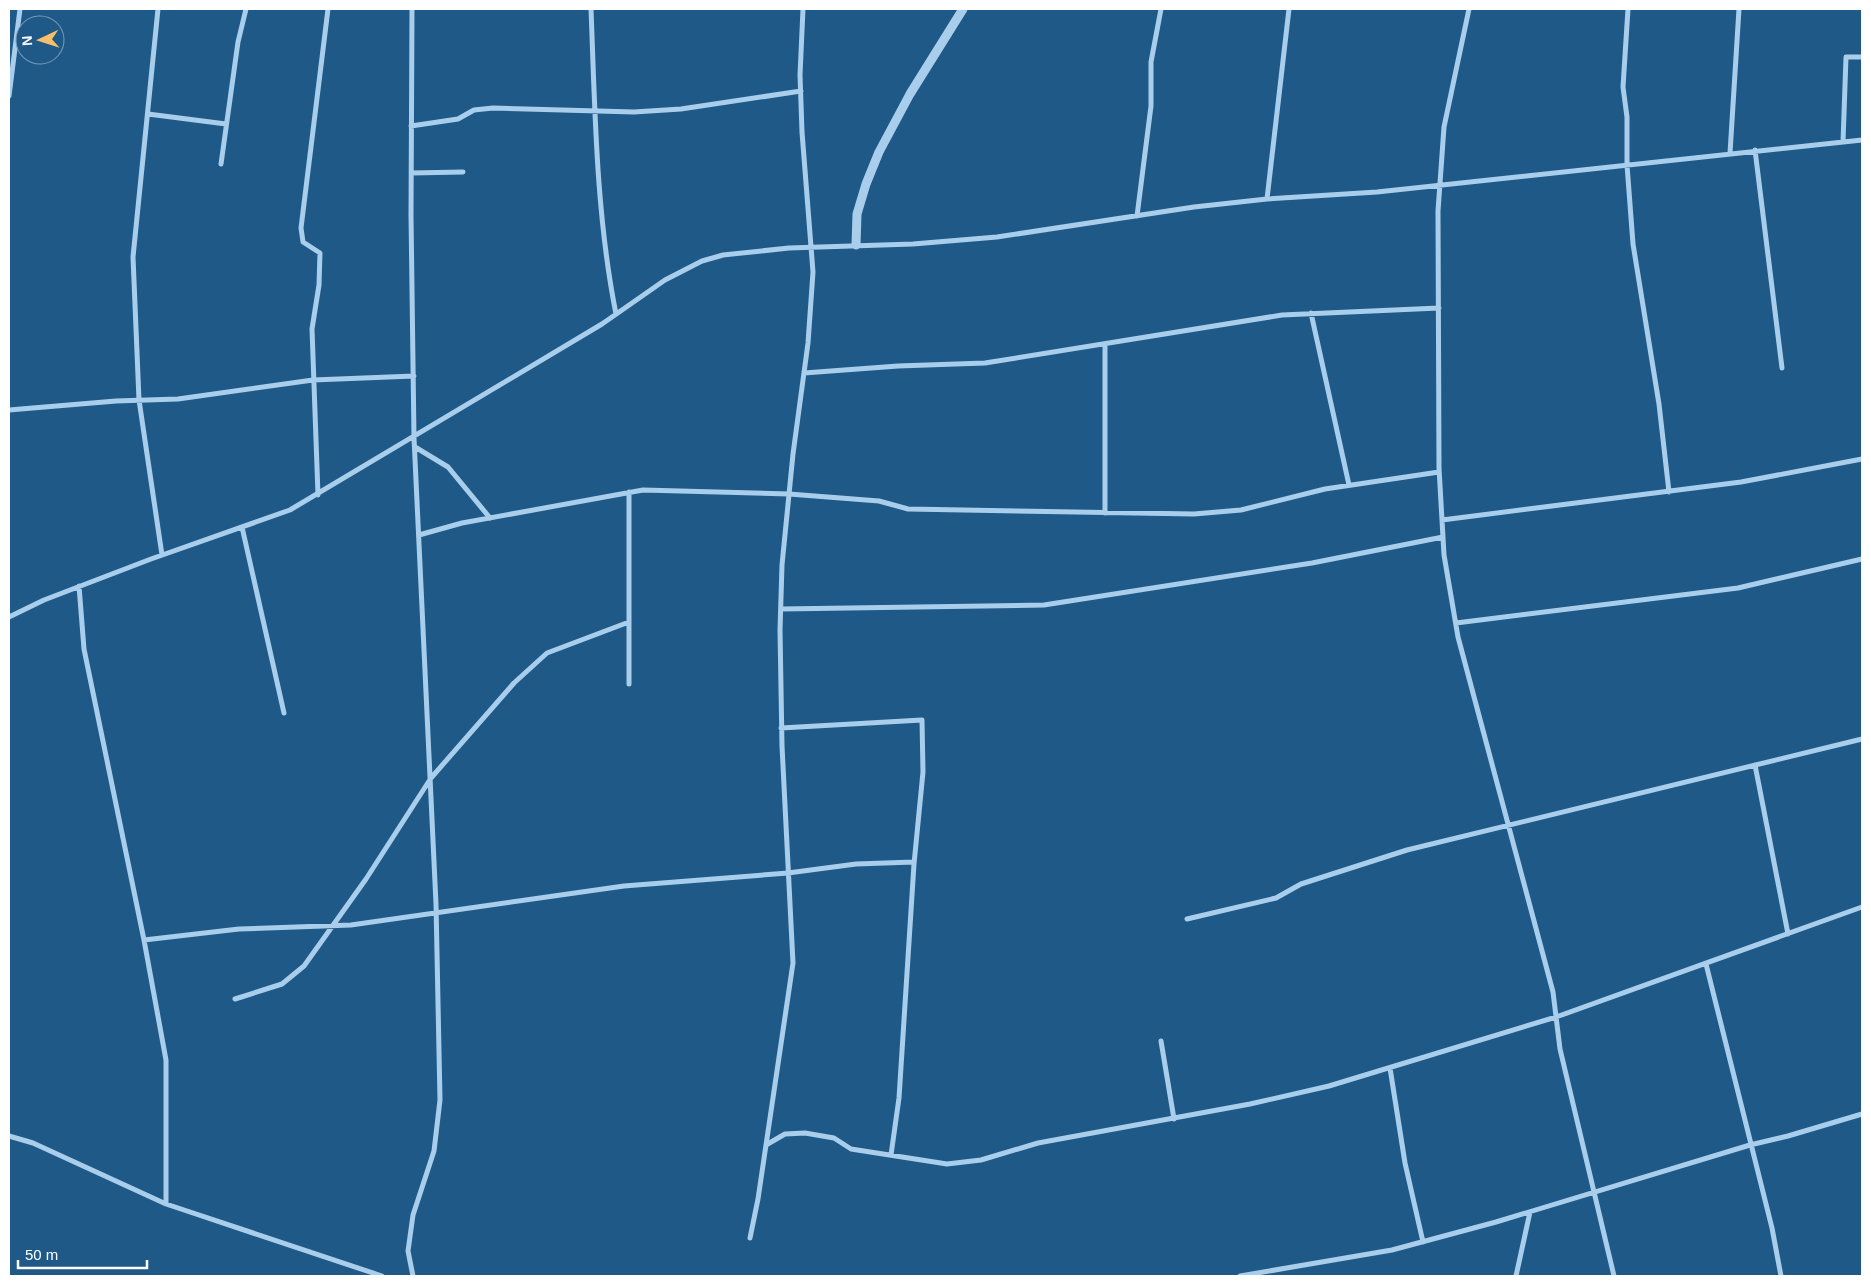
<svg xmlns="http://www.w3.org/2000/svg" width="1871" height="1285" viewBox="0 0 1871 1285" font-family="Helvetica,sans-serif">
  <rect width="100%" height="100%" fill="#1f5988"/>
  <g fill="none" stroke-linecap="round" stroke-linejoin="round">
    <path stroke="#a9ceeb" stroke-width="5" d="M158,9L133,257L139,400L162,555
      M412,9L411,215L414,438L436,904L440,1100L434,1151L413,1215L408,1251L413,1276
      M591,9C595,110 596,214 616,314
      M1469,9L1444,127L1438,211L1439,468L1444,555L1458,637L1553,992L1560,1049L1614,1276
      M1628,9L1623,87L1627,117V165L1633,244L1659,404L1669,492
      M9,96L20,9
      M148,114L226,124
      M411,126L458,119L474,110L493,108L634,112L681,109L801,91
      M1843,142L1846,57H1862
      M1755,150L1782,368
      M1730,153L1739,9
      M221,164L238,42L246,9
      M411,173L463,172
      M1267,199L1289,9
      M1137,216L1151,106V62L1161,9
      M1311,313L1349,485
      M804,373L898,366L985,363L1282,315L1439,308
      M9,410L116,401L178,399L313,380L414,376
      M415,447L448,467L490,518
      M318,495L312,329L319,285L320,253L303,242L301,228L328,9
      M1105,513V345
      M1442,520L1741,482L1862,459
      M242,527L284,713
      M419,535L462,523L643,490L789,494L879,501L908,509L1194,514L1241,510L1325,489L1439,472
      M79,586L84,649L144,940L166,1060V1204
      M781,609L1044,605L1312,563L1443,537
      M9,617L44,600L151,559L290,510L602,324L665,280L702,261L723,255L789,248L913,244L997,237L1194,207L1267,199L1377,192L1862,140
      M1456,623L1738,588L1862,559
      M629,684V492
      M781,728L922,720L923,772L914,864L899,1098L891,1155
      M1755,765L1788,934
      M1187,919L1276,898L1301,884L1407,850L1862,739
      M144,940L239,929L351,925L624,886L788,873L856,864L914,862
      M1706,964L1772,1228L1781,1276
      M235,999L282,984L304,966L366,879L431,778L514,683L547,653L629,622
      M1161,1041L1174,1119
      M1390,1068L1405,1163L1423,1242
      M9,1136L33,1143L166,1204L382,1276
      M766,1145L785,1134L805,1133L834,1138L851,1149L947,1164L981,1160L1038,1143L1250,1104L1329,1086L1556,1017L1862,907
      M750,1238L758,1199L793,963L782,746L780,630L782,565L793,454L808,343L813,272L802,132L800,75L803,9
      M1240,1276L1392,1250L1496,1222L1750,1145L1788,1136L1862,1114
      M1516,1276L1530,1212"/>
    <path stroke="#a9ceeb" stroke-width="9" d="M856,245L857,214L866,184L879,152L910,94L963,9"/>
  </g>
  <rect width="1871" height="1285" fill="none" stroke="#ffffff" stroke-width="20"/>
  <g transform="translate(40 40) rotate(266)"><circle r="24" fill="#1f5988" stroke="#799bb8"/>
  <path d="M0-4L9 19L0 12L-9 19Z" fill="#f8bf6a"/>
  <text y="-8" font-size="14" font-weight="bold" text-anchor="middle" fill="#ffffff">N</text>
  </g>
  <path d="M18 1260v8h129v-8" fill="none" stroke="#ffffff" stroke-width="2.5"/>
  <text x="25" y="1260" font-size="15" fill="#ffffff" stroke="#1f5988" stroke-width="4" paint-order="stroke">50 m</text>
</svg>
